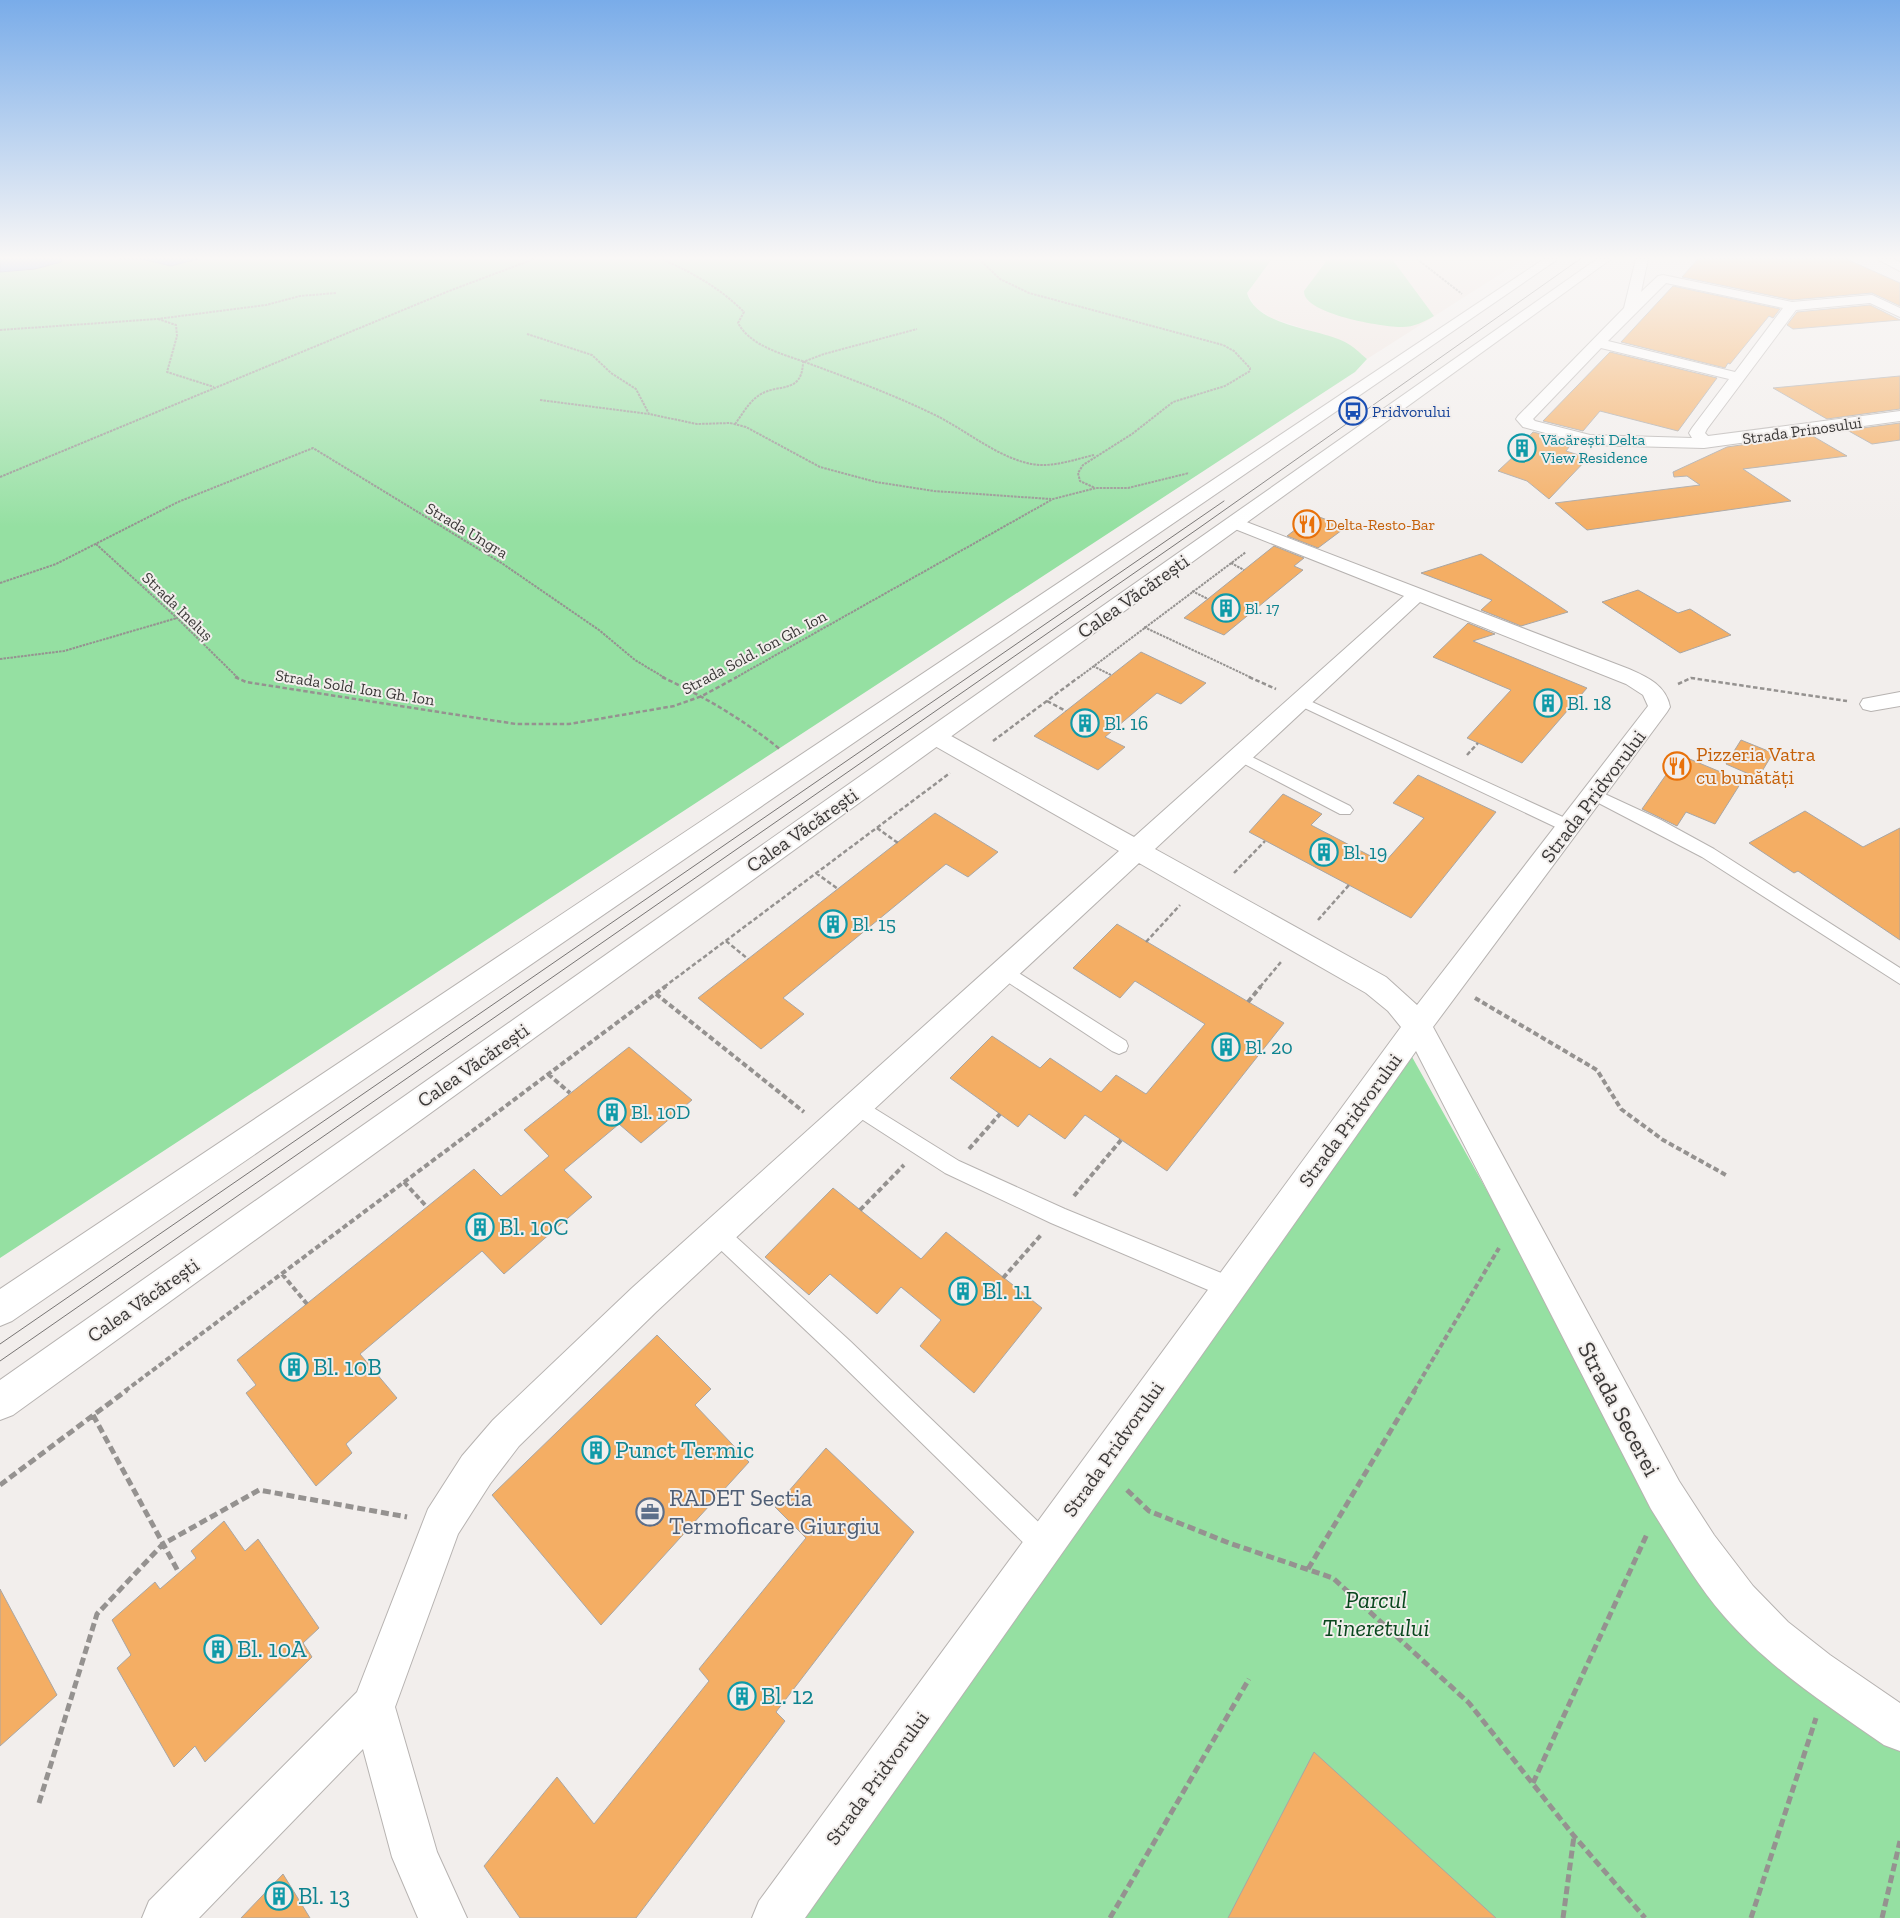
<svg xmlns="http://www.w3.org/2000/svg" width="1900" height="1918" viewBox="0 0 1900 1918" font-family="'Zilla Slab',serif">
  <rect width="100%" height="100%" fill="#f2eeec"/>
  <path fill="#eee2dc" d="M1272,259H1524L1367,359L1345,342L1271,318L1255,307L1247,293Z"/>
  <path fill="#95e0a2" d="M0,259H1272L1247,293C1257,327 1318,328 1345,342C1353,346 1360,353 1367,359L1355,372L0,1258Z
    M1328,259H1392L1434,316C1424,322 1414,327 1402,327C1383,327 1303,314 1304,291Z
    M1407,1048L1661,1501L1900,1738V1918H786Z"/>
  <path fill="#739feb" stroke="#6280b5" d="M0,259H62L61,262L35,269L0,272Z
    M119,259H198L171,266L142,259Z"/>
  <path fill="#f4ae64" stroke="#a9a6a4" d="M1698,259H1846L1900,283V306L1872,293L1792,300L1682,277Z
    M1673,286L1780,309L1773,318L1769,316L1730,364L1728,363L1725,368L1621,342Z
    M1870,305L1900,320L1793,329L1787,325L1797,312Z
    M1610,352L1717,378L1678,431L1600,411L1583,431L1543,421Z
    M1900,376V409L1827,419L1773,388Z
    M1900,423V440L1872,444L1847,430Z
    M1533,432L1573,442L1566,451L1588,458L1549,499L1527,481L1498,471L1514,456L1512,455Z
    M1811,435L1847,456L1743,469L1791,501L1587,530L1555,503L1700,485L1687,476L1674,477L1673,472L1727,447Z
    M1314,515L1346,527L1318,548L1287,536Z
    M1274,546L1304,558L1294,566L1303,570L1224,635L1184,618Z
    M1481,554L1568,612L1521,626L1481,610L1492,600L1421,573Z
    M1638,590L1678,613L1690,609L1731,635L1680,653L1602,602Z
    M1468,623L1495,634L1473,641L1587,688L1522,763L1467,738L1511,690L1433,657Z
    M1141,652L1206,683L1181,704L1157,693L1105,737L1125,747L1098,770L1034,736Z
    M1741,740L1773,753L1758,778L1726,764Z
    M1680,755L1742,781L1715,824L1686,812L1677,826L1642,809Z
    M1418,775L1496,812L1411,918L1249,832L1283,794L1322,814L1311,825L1384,863L1424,818L1393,803Z
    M1805,811L1863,847L1900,828V940L1798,871L1794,873L1749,843Z
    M935,813L998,852L968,877L946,864L783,998L804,1014L761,1049L698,998Z
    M1117,924L1284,1023L1167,1171L1085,1115L1065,1139L1029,1114L1018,1127L950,1078L992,1036L1040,1068L1050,1058L1101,1092L1116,1075L1146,1094L1205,1024L1135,981L1120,998L1073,968Z
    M629,1047L692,1100L641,1143L619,1124L564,1170L592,1197L504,1274L482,1251L360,1354L397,1398L346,1444L352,1453L316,1486L246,1393L256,1385L237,1360L474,1169L501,1196L549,1156L524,1130Z
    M833,1188L921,1259L946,1232L1042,1308L974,1393L920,1346L941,1320L901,1287L877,1314L830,1274L809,1295L765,1257Z
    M657,1335L711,1389L695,1405L749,1462L601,1625L492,1495Z
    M826,1448L914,1532L776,1712L785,1721L636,1918H520L484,1866L557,1777L594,1824L709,1681L699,1669L806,1538L775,1507Z
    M224,1521L245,1551L258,1539L319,1628L303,1643L312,1657L205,1762L195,1746L174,1767L117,1668L131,1655L112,1620L155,1582L160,1589L196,1558L191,1551Z
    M0,1589L57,1695L0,1746Z
    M1314,1752L1496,1918H1228Z
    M283,1874L310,1918H241Z"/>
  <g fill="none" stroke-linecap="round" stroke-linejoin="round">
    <g stroke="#b7b3b1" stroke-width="2">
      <path id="service" d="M1299,696L1576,823L1578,827L1576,831H1564L1294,703L1292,700L1294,697Z
        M1238,750L1350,806L1353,810L1350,814H1340L1233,758L1231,755Z
        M1594,789L1661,820L1714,849L1900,968V984L1702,857L1589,798L1586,794L1589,790Z
        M1003,963L1126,1041L1128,1046L1126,1051L1119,1054L1112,1051L997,975L994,970L997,965Z
        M856,1097L959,1161L1065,1209L1236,1279L1239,1287L1236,1295L1228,1298L1220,1295L1051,1223L945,1173L849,1111L846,1105L849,1099Z
        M717,1223L724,1226L850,1341L1053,1536L1057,1545L1053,1554L1044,1558L1035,1554L834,1357L710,1240L706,1233L710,1226Z"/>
    </g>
    <g stroke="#b7b3b1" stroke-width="2">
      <path id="minor" d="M1636,259H1648L1641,292L1658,276L1663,275L1792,302L1872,295L1900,308V317L1870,303L1796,310L1707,429L1705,433L1708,436L1900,411V421L1704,448L1590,445L1523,427L1516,419L1518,416L1624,308ZM1666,283L1783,308L1735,372L1608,341ZM1601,348L1729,379L1692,428L1689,433L1692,438L1590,435L1535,421L1533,419Z
        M1236,518L1629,669C1647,677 1666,685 1670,707L1667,712L1433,1027L1679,1481L1714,1535L1753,1586L1788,1622L1830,1655L1900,1703V1751L1884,1745C1828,1706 1769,1668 1724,1616C1696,1584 1674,1545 1651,1509L1416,1051L805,1918H752L759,1901L1401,1027L1388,1011L1366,993L1139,863L656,1312L519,1446L490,1484L458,1534L395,1707L437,1852L467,1918H418L392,1857L363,1749L199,1918H142L149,1901L357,1692L428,1509L462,1456L493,1420L632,1288L1119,851L926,741L923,736L926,731L934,729L942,731L1134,837L1404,596L1230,527L1227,523L1230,519ZM1420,602L1626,684L1643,695L1648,706L1417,1005L1386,977L1155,849Z
        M1900,692V706L1871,711L1863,709L1860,704L1863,699Z"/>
    </g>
    <g stroke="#b7b3b1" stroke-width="2">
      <path id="tertiary" d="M1877,259H1893L1900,262V271Z"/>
    </g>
    <g stroke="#b7b3b1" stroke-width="2">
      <path id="primary" d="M1544,259H1558L12,1321L0,1326V1289Z
        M1597,259H1611L13,1415L0,1420V1380Z"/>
    </g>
    <path stroke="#959290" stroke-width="2" stroke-dasharray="2.5 1" stroke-linecap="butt" d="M662,259C693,273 720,288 744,312L738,323C750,345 779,353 802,361C848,378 895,395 939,417C968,432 995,455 1027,463C1050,469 1072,460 1094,455
      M979,259L1000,279L1029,293L1223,345L1234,351L1250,368V371L1225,386L1173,402L1132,434L1083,465L1078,473L1080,481L1095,488
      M1417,259L1462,294
      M158,319L176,325L177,336L167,372L214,387
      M0,330L157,319L266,305L300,296L336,293
      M527,334L592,355L611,373L636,389L649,414L697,424L730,423L746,427L820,467L876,482L934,491L1051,499
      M540,400L649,414
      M735,424C742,415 748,403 758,396C777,382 802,396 803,362L824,354L917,329
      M0,477L449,291L534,259
      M96,544L177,618L238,678
      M1231,563L1244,570
      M0,583L56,564L178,502L313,448L503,564L599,630L635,660L665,678
      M1192,591L1208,599
      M1144,627L1252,678
      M0,659L64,651L177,618
      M1093,666L1111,675
      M735,678L1053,499L1096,488H1128L1189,473
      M1078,678L1246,552"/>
    <path stroke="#959290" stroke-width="2.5" stroke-dasharray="4.5 2.5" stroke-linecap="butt" d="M235,677L246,682L516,724H569L674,706L702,696L737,677
      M662,677C705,697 744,720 781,750
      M1249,677L1276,689
      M1678,684L1691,678L1847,701
      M1047,701L1066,711
      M993,741L1079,677
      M1467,755L1478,743
      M877,828L898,843
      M816,873L838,889
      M1234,873L1265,841
      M1318,920L1349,885
      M726,941L748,959
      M1146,942L1180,905
      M664,987L950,773
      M1260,987L1281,962"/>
    <path stroke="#959290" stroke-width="4" stroke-dasharray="5.5 3" stroke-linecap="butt" d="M656,994L804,1112
      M1475,998L1597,1070L1621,1109L1663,1140L1726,1175
      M1248,1002L1261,986
      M548,1074L570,1093
      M969,1149L1000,1114
      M404,1182L427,1207
      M1074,1196L1121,1140
      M860,1210L904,1165
      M282,1274L307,1304
      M1003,1278L1041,1235
      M125,1391L666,986
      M1414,1391L1499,1248"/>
    <path stroke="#959290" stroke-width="5" stroke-dasharray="8 4" stroke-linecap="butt" d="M93,1415L179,1573
      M0,1485L127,1390
      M1127,1490L1149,1511L1229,1543L1333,1578L1469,1703L1574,1836L1645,1918
      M1308,1569L1415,1390
      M1533,1783L1647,1534
      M39,1803L97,1614L163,1544L259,1490L407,1517
      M1110,1918L1249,1679
      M1563,1918L1574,1836
      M1751,1918L1816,1718
      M1882,1918L1900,1841"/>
    <use href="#service" fill="#fff" fill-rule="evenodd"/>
    <use href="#minor" fill="#fff" fill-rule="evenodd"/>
    <use href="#tertiary" fill="#fff" fill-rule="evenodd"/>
    <use href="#primary" fill="#fff" fill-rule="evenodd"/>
    <path stroke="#787574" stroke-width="1" d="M0,1344L1224,501
      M0,1361L1199,528L1580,259"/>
  </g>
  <linearGradient id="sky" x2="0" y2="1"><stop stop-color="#79ace9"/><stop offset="0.49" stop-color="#f9f7f6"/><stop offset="1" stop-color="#f9f7f6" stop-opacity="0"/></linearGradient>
  <rect width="1900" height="527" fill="url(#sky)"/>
  <defs>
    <g id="bus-ring" transform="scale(1.4375)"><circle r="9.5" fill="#f2eeec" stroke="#1a4fb4" stroke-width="1.5"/><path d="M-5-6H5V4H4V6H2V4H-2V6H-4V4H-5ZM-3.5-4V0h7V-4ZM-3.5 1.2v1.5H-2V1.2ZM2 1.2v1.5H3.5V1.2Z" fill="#1a4fb4"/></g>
    <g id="building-ring" transform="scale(1.4375)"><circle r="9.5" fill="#f2eeec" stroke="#0f9aa8" stroke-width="1.5"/><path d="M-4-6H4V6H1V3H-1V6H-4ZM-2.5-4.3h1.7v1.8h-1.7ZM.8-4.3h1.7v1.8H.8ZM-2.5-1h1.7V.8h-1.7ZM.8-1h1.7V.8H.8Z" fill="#0f9aa8"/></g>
    <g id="restaurant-ring" transform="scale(1.4375)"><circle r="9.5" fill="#f2eeec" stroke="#e8710a" stroke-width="1.5"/><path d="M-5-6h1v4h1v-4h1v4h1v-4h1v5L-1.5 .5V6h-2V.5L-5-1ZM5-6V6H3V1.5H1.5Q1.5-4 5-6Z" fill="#e8710a"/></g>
    <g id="office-ring" transform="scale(1.4375)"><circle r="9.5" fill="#f2eeec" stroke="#5c6f8a" stroke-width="1.5"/><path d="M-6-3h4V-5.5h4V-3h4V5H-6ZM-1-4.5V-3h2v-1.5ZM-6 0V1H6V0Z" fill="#5c6f8a"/></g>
  </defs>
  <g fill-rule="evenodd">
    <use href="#bus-ring" x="1353" y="411"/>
    <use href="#building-ring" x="1522" y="448"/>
    <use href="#restaurant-ring" x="1307" y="524"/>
    <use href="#building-ring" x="1226" y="608"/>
    <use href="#building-ring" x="1548" y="703"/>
    <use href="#building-ring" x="1085" y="723"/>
    <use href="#restaurant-ring" x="1677" y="766"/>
    <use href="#building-ring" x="1324" y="852"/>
    <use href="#building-ring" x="833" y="924"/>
    <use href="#building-ring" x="1226" y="1047"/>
    <use href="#building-ring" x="612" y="1112"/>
    <use href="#building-ring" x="480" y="1227"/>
    <use href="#building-ring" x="963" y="1291"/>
    <use href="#building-ring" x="294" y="1367"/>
    <use href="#building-ring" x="596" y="1450"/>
    <use href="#office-ring" x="650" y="1512"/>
    <use href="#building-ring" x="218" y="1649"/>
    <use href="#building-ring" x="742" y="1696"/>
    <use href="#building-ring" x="279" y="1896"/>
  </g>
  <g text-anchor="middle" stroke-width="4" stroke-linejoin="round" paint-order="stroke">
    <g font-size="16" fill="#164399" stroke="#f2eeec" text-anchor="start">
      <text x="1372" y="417">Pridvorului</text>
    </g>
    <g font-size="16" fill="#3b3938" stroke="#f2eeec">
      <text transform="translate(1802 430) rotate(-8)" y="6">Strada Prinosului</text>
      <text transform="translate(467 530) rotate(31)" y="6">Strada Ungra</text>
      <text transform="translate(178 606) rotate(44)" y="6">Strada Ineluș</text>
      <text transform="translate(754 652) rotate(-28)" y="6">Strada Sold. Ion Gh. Ion</text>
      <text transform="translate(355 687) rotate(9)" y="6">Strada Sold. Ion Gh. Ion</text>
    </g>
    <g font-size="16" fill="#0d838f" stroke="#f2eeec" text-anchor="start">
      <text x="1541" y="445">Văcărești Delta<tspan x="1541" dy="18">View Residence</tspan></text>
      <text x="1245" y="614">Bl. 17</text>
    </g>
    <g font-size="16" fill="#c56008" stroke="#f2eeec" text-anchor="start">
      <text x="1326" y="530">Delta-Resto-Bar</text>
    </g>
    <g font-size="20" fill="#3b3938" stroke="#f2eeec">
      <text transform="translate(1133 596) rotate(-35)" y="7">Calea Văcărești</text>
      <text transform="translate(1593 796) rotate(-53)" y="7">Strada Pridvorului</text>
      <text transform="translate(802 830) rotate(-35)" y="7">Calea Văcărești</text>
      <text transform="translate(473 1065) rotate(-35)" y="7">Calea Văcărești</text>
      <text transform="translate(1350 1120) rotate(-54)" y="7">Strada Pridvorului</text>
      <text transform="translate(143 1300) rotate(-35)" y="7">Calea Văcărești</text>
      <text transform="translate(1113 1449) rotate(-55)" y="7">Strada Pridvorului</text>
      <text transform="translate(877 1778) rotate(-54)" y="7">Strada Pridvorului</text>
    </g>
    <g font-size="20" fill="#0d838f" stroke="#f2eeec" text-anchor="start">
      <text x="1567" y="710">Bl. 18</text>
      <text x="1104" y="730">Bl. 16</text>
      <text x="1343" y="859">Bl. 19</text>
      <text x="852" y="931">Bl. 15</text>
      <text x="1245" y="1054">Bl. 20</text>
      <text x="631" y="1119">Bl. 10D</text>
    </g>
    <g font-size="20" fill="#c56008" stroke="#f2eeec" text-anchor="start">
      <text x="1696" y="761">Pizzeria Vatra<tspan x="1696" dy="23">cu bunătăți</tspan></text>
    </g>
    <g font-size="24" fill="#0d838f" stroke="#f2eeec" text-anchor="start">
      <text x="499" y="1235">Bl. 10C</text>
      <text x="982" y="1299">Bl. 11</text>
      <text x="313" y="1375">Bl. 10B</text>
      <text x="615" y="1458">Punct Termic</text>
      <text x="237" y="1657">Bl. 10A</text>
      <text x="761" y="1704">Bl. 12</text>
      <text x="298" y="1904">Bl. 13</text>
    </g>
    <g font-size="24" fill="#3b3938" stroke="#f2eeec">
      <text transform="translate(1619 1409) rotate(62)" y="8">Strada Secerei</text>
    </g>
    <g font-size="24" fill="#4e5e75" stroke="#f2eeec" text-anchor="start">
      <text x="669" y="1506">RADET Sectia<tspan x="669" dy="28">Termoficare Giurgiu</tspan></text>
    </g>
    <g font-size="24" font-style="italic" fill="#0a471e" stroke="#f2eeec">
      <text x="1376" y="1608">Parcul<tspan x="1376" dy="28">Tineretului</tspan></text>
    </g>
  </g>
</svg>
